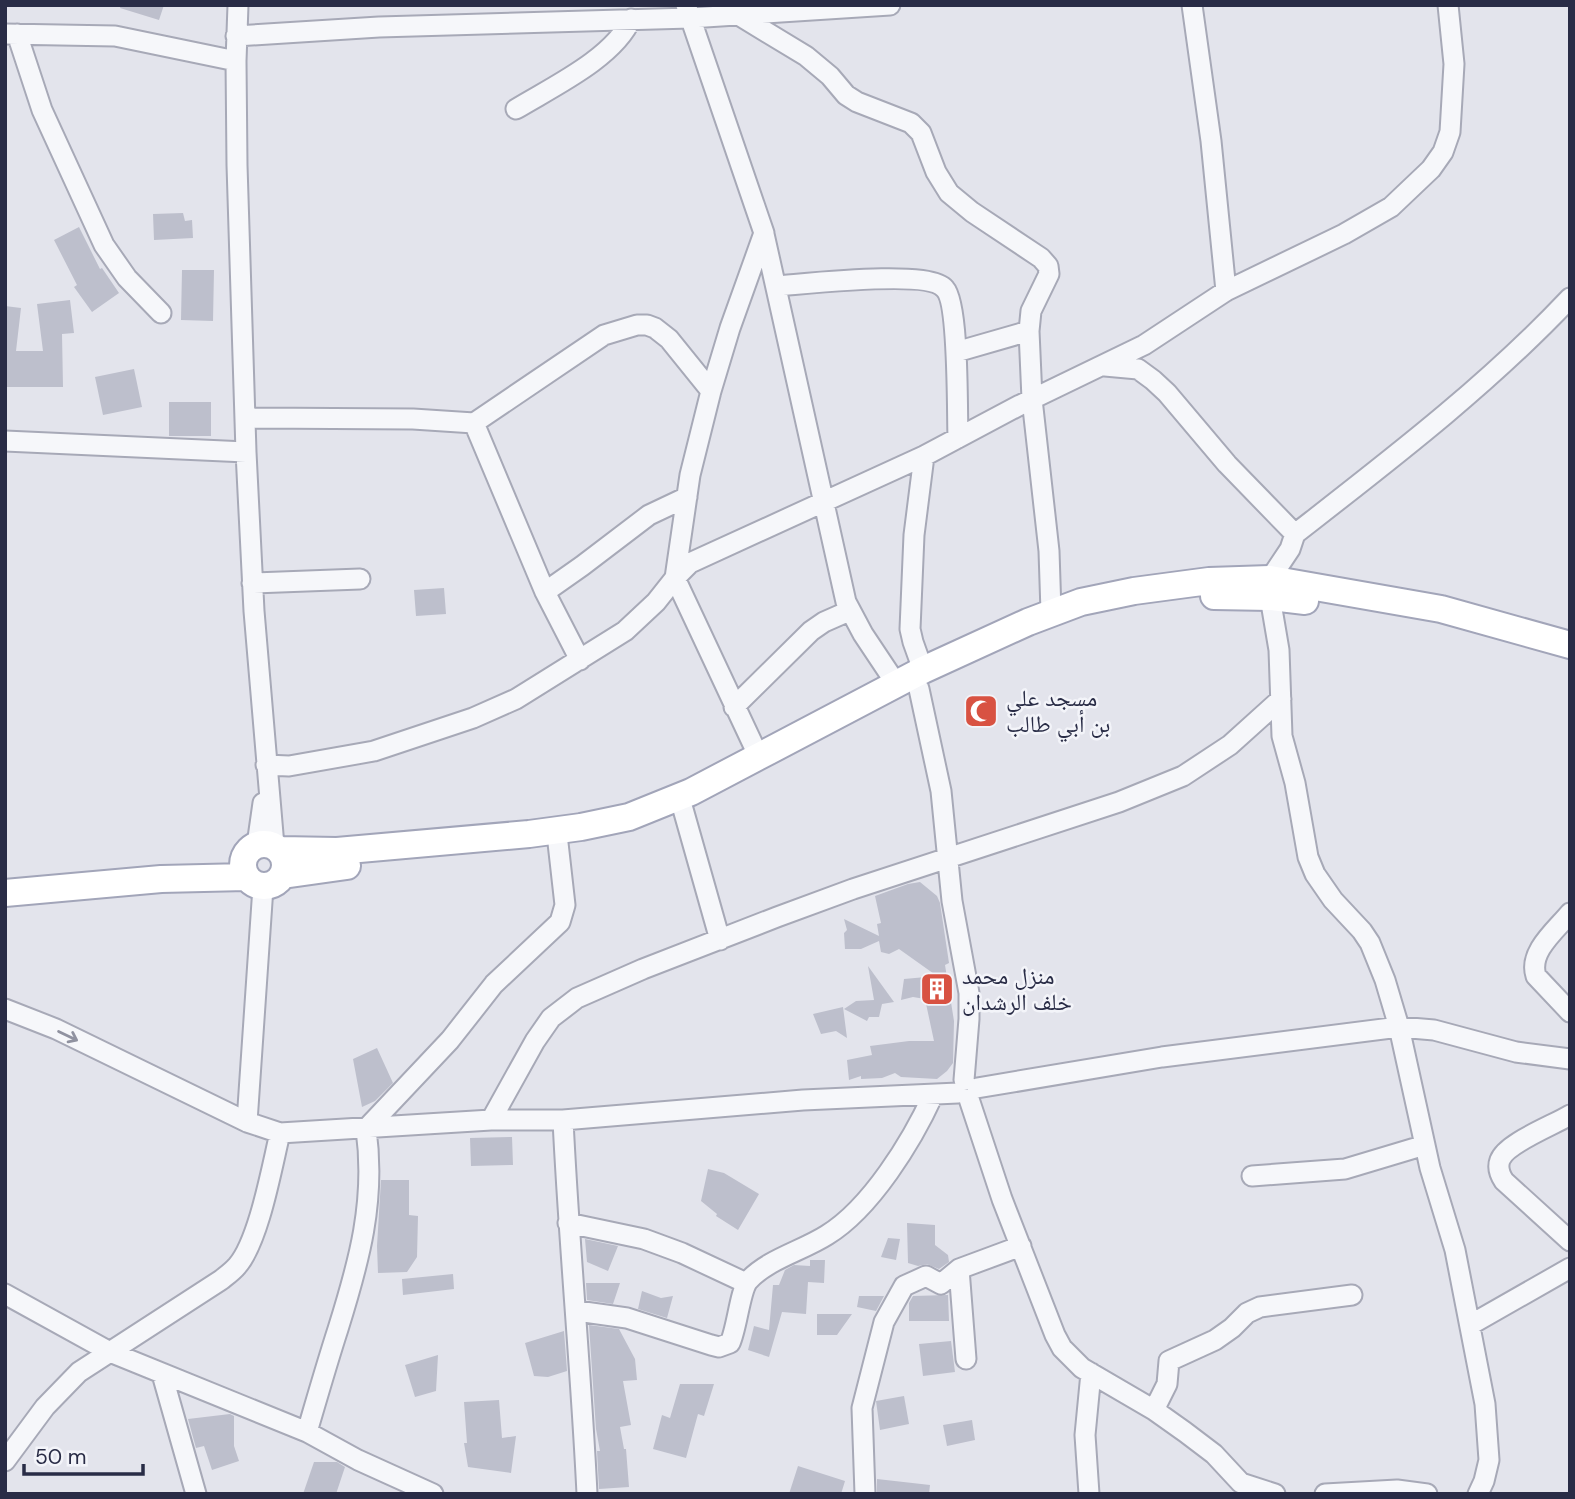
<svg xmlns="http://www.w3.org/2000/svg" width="1575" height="1499" viewBox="0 0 1575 1499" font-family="'DM Sans','Noto Naskh Arabic',sans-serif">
  <rect width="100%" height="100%" fill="#e3e4ec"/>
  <path fill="#bdbfcc" d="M121,5H164L159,20L120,8Z
    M183,213L185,221L192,220L193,238L154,240L153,214Z
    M79,227L100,269L102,268L119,293L92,312L74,287L77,285L54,240Z
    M182,270H214L213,321L181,320Z
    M70,300L74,333L62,334L63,387H5V306L21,308L16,351H43L37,304Z
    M134,369L142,407L103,415L95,377Z
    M169,402H211V436H169Z
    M444,588L446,614L416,616L414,590Z
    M920,882L937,896L940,903L949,963L945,965L954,1021L953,1063L947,1071L937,1079L901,1077L895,1073L882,1078L861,1079V1076L849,1080L847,1060L872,1055L870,1046L909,1041H934L925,999L913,997L901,1000L904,979L937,976L899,949L889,954L881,952L879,941L861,949H845L844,933L847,930L844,919L879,936L877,924L881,923L875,896L908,884Z
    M868,966L894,1002L882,1004L879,1017H869L867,1021L844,1009L856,1001L874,1000Z
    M843,1007L847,1038L836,1031L821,1034L813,1014Z
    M377,1048L393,1083L375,1101L362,1107L353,1059Z
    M512,1137L513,1165L471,1166L470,1138Z
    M708,1169L724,1173L759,1194L738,1230L716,1216L717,1214L701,1201Z
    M381,1180H409V1215L418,1216L417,1257L407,1272L378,1273L377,1246Z
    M907,1223L935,1225V1245L948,1255L949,1262L939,1269L927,1264L918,1266L908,1263Z
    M888,1238L900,1239L896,1260L881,1257Z
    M585,1239L618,1246L608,1271L587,1262Z
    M810,1260H825L824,1283L808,1282L806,1314L782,1312L769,1357L748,1350L754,1326L769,1330L773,1285H779L785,1270L794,1265L810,1266Z
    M453,1274L454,1289L403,1295L402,1279Z
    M586,1283H620L613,1304L587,1300Z
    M642,1291L661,1298L673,1296L667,1318L638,1309Z
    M948,1295L949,1321H909V1303L913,1296Z
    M859,1296H884L876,1311L857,1307Z
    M817,1314H852L837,1335H817Z
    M589,1325L619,1329L635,1359L637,1380L623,1381L631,1425L620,1427L624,1449H626L629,1487L599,1489L597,1451H600L596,1429Z
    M564,1331L567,1371L548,1377L534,1376L525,1343Z
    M951,1341L955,1372L923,1376L919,1344Z
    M438,1355L436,1391L415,1397L405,1365Z
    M680,1384H714L704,1416L698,1414L686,1458L653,1449L662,1415L670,1418Z
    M904,1396L909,1424L880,1430L876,1401Z
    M499,1400L502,1438L516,1436L511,1473L468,1467L464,1443H467L464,1402Z
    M230,1414L234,1416V1446L239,1461L212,1470L204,1446L196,1448L188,1419Z
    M972,1420L975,1440L947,1446L943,1425Z
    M314,1462H337L345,1467L336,1494H303Z
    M798,1466L845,1481L841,1494H789Z
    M877,1479L930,1485L929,1494H877Z"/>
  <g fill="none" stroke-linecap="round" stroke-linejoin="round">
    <g stroke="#a7a9b7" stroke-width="23">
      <path id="minor" d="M238,5L236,61L237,165L246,452L254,611L274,846
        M686,5L764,233L730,328L711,391L690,475L675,578L758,755
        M1192,5L1211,141L1226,291
        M740,16L806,56L830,76L846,95L857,102L911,123L921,133L936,172L949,193L972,212L1041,258L1048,266L1049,274L1031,311L1029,331L1032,399L1049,551L1051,612
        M5,34L115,36L236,61
        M17,34L42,110L104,245L127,278L161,313
        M236,36L379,27L690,18L890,5
        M516,109C552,87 614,58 631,19
        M764,234L846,602L863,634L897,685
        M776,286C805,284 929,269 945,289C959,304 957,412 958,438
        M956,352L1029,331
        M1105,366L1138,369L1153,380L1167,393L1227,464L1295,534
        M245,418L413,419L474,423L545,592L580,660
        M474,423L604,335L637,325H647L655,328L669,339L711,391
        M5,441L246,452
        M252,583L360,579
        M545,592L582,566L649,515L687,497
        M923,670L913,642L910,629L914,535L924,456
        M919,689L941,791L952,901L969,993V1019L964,1080
        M734,707L811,631L824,622L849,611
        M266,765L289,766L374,751L473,718L516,699L625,631L656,602L675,578L690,563L924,456L1020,405L1144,345L1226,291L1344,234L1391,207L1431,169L1443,152L1450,132L1454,64L1448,5
        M683,809L720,940
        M257,845L263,803
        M1570,913C1556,930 1528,952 1536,976L1570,1012
        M5,1009L56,1029L247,1122L280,1133L491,1120H563L803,1100L958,1093
        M977,1088L1162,1057L1399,1027L1434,1030L1516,1052L1570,1059
        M969,1099L1002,1199L1055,1335L1062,1348L1082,1368L1154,1410L1185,1432L1214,1454L1241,1483L1275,1494
        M1570,1115C1554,1125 1506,1143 1500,1160C1497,1168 1500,1175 1504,1181L1570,1241
        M491,1120L535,1041L551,1018L577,998L643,969L777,917L853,889L1119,802L1183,776L1230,745L1281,699
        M563,1120C569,1245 581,1369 587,1494
        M247,1122L263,887
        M1252,1176L1345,1169L1425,1145
        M568,1223L644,1239L682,1253L746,1283
        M959,1269L966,1359
        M5,1294L110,1352L307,1432L358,1460L433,1494
        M577,1311L627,1318L711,1345L719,1347L730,1343C737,1328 740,1291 748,1281C768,1259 802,1251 827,1235C871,1208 912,1141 933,1095
        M1470,1325L1570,1268
        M162,1374L196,1494
        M1154,1410L1167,1384L1169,1361L1215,1340L1232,1328L1247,1313L1260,1307L1352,1295
        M307,1432C317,1398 327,1363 338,1329C359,1262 376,1201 366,1129L450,1040L494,984L560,922L565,905L558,843
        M5,1461L45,1407L79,1372L221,1280C226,1276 233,1271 237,1266C259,1241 272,1166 280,1133
        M865,1494L862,1408L884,1322L904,1286L926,1276L941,1284L959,1269L1021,1246
        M1089,1494L1085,1435L1091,1373
        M1325,1494L1397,1490L1427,1494
        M1478,1494L1484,1481L1489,1460L1485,1404L1455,1250L1430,1168L1399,1027L1385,980L1370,943L1362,931L1333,900L1315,874L1308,857L1295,783L1282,736L1279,650L1270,597V579L1290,549L1295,534C1390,460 1487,386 1570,298"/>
    </g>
    <g stroke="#a2a5b9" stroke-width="30">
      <path id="major" d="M1214,596L1270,597L1305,601
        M243 865a21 21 0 1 1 42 0a21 21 0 1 1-42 0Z
        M280,850L337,851L529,834L581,827L629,817L691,792L923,670L1028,622L1081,602L1134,591L1209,581L1270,579L1441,609L1570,645
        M283,875L347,866
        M5,893L161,879L246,877"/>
    </g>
    <use href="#minor" stroke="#f6f7fa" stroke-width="19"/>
    <use href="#major" stroke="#fff" stroke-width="26"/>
  </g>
  <defs><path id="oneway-shaft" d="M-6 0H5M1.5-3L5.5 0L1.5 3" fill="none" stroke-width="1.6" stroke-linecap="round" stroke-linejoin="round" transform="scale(1.75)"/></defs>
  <use stroke="#9092a0" href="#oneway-shaft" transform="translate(68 1036) rotate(26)"/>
  <defs>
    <g id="mosque-square" transform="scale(1.75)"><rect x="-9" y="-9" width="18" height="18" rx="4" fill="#d85242" stroke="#f3f4f9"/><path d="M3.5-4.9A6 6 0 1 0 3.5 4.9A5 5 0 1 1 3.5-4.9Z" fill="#fff"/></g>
    <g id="building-square" transform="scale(1.75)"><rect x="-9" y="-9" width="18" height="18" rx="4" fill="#d85242" stroke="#f3f4f9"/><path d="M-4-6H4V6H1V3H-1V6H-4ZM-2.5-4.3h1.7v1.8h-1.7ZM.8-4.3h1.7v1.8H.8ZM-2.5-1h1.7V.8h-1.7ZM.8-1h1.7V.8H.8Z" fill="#fff"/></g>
  </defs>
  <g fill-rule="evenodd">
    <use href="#mosque-square" x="981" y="711"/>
    <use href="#building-square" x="937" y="989"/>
  </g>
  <g text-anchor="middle" stroke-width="5" stroke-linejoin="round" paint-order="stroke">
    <g font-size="23" fill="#292c46" stroke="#f3f4f9" text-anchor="start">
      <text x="1006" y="706">مسجد علي<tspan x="1006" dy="26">بن أبي طالب</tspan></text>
      <text x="962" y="984">منزل محمد<tspan x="962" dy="26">خلف الرشدان</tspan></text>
    </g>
  </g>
  <rect width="1575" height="1499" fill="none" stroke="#292c46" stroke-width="14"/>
  <path d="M24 1464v10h119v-10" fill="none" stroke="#292c46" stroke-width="3.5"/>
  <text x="35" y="1464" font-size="21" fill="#292c46" stroke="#f3f4f9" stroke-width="5" paint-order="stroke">50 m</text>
</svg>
